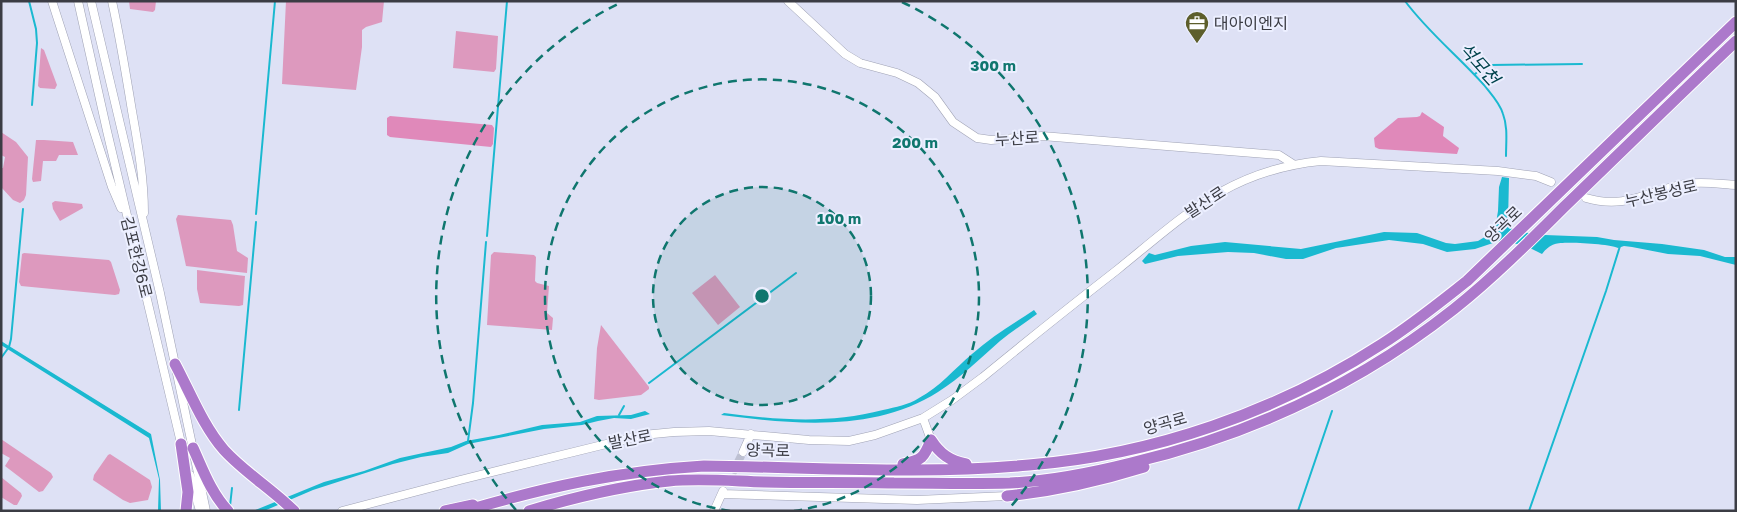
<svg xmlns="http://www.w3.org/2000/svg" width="1737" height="512" viewBox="0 0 1737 512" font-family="'Golos Text','Noto Sans KR',sans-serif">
  <rect width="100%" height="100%" fill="#dee1f5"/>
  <path fill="#dd99be" d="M129,1H156L155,10L153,12L130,9Z
    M286,1H384L382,22L366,27L362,30V47L356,90L282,84Z
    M456,31L498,36L496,69L494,72L453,68Z
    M41,48L44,50L57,85L55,89L40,88L38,86Z
    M1,132L16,142L28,157L26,195L24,200L20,203L13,200L1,187V168H3L5,157L1,155Z
    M36,140H44L73,142L78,155H59L56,161H43L41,181L33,182L32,179Z
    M55,201L82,204L83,208L60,221L53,209L52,203Z
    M178,215L231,220L233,225L237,251L248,258L247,273L186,266L176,219Z
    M494,252L534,255L536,257L535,281L537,283L549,286L547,313L553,318L552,330L487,325L491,255Z
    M24,253L109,260L111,262L120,290L119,294L115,295L21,286L19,282L22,254Z
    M197,270L245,276L243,305L239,306L200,303L197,289Z
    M715,275L740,307L718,325L692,293Z
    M601,325L649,387V389L641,395L599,400L594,399L597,348Z
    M1,439L51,473L53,477L43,491L39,492L5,466L10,458L1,453Z
    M110,454L150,480L152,487L148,500L130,503L123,500L93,480L94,475L108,455Z
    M1,477L21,493L22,496L17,505H14L1,497Z"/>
  <path fill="#e089ba" d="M1422,112L1444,127L1443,136L1459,148L1457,154L1379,149L1375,147L1374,138L1398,118L1417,117L1420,116Z
    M390,116L492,125L494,128L493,144L491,147L390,137L387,135V118Z"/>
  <path fill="#1ab9d0" d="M1502,177L1509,178L1508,222L1510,228L1528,233L1545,235L1597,237L1614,240L1662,244L1704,250L1725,257H1736V265L1700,256L1668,254L1632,247L1624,246L1618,248C1611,244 1563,241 1555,244C1549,246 1546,249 1542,254L1528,247L1502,240L1475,249L1447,252L1423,244L1389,240L1336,248L1303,259H1286L1254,253L1228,252L1178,256L1145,264L1142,261L1149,253L1155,255L1191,246L1225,242L1301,249L1384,232L1417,233L1446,243L1455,244L1478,241L1488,235L1496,223L1498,211L1499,187Z
    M1034,310L1037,314C1025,323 1012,331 1000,341C980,359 960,378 938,392C874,433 792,424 721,415L724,413C778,420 830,424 883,410C896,407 908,405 919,398C940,387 954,369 972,354C991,337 1013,324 1034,310Z
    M1,341L151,434L160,480L161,511H158L159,479L149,438L1,345Z
    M645,411L650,414L631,419L614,418L598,421L582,425L544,429L468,444L448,453L421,457L393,464L313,490L264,511H253L324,482L364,471L400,458L451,447L466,441L499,435L542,425L580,422L597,416L631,415Z"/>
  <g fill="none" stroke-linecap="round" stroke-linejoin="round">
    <path stroke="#1ab9d0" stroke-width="2" d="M29,1L36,29L37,43L32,105
      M1405,1C1428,32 1458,56 1484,85C1491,94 1500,103 1503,114C1508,127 1506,142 1506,156
      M1475,74L1484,67L1491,65L1582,64
      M256,214L275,1
      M487,236L507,1
      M1,358L9,347L11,339L23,209
      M649,383L796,273
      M239,410L256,222
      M619,415L624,406
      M468,441L473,403L486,242
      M230,506L232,488
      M1298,511L1332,411
      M1529,511L1606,291L1620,246"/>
    <path stroke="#bdc0d2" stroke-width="8" stroke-dasharray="8 4" stroke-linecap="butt" d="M727,484L743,452"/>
    <g stroke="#a0a3b5" stroke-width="9">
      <path id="minor" d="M52,1L112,187L121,208
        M78,1L107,131L182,447
        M91,1L160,293L206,511
        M112,1C120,38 126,74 132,111C138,145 144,178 144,213
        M788,1L845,54L860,63L897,73L918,83L935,97L953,122L977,138L991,140L1042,136L1279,155L1293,164
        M1586,198C1626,210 1648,191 1685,184C1702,181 1719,184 1736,185
        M923,418L952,400L983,377C1027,341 1072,305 1117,270C1184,216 1229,170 1321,161L1498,171L1536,176L1551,182
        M743,452L751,434
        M190,475L200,511
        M722,494L917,500L1007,496
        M342,511L460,480L643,435L674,432L709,431L809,440L849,441L875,435L923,418L931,440
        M714,511L723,491"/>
    </g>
    <g stroke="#fff" stroke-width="13">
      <path id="highway" d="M175,364C190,392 203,426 224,450C245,473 272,489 294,511
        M931,440C940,454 950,461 966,464
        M181,444L188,492L186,511
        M193,448C203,470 211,493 228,511
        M903,464C922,460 924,458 931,440
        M1007,496C1054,491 1099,481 1144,467
        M445,511L473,505
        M465,511C546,487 619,471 704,466C812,467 921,475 1029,465C1153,455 1277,412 1382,344C1412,325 1439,303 1467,281L1736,22
        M529,511C575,497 621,486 669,481C701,478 732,481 764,482C807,483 851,482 894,483C932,483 971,484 1010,483C1051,481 1091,473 1131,463C1249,435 1358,385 1454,309C1493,278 1529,242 1564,207C1621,152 1678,96 1736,41"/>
    </g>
    <use href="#minor" stroke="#fff" stroke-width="8"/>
    <use href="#highway" stroke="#ac79cb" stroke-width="11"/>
  </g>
  <circle cx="762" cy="296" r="109" fill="#0f766e" fill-opacity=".12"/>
  <g fill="none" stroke="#0f766e" stroke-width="2.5" stroke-dasharray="9 6">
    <circle cx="762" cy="296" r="109"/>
    <path d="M730 511A217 217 0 1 1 794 511"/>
    <path d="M516 510A326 326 0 0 1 622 2M902 2A326 326 0 0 1 1008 510"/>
  </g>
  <defs>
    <g id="office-pin" transform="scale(1.25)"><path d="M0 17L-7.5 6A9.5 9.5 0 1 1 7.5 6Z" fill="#5d5e2b" stroke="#ecefff"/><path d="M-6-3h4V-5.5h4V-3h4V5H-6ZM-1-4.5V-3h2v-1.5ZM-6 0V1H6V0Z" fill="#fff"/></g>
  </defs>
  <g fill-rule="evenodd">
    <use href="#office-pin" x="1197" y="23"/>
  </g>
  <g text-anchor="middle" stroke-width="4" stroke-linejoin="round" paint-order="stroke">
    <g font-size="16" fill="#3b3c44" stroke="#ecefff" text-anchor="start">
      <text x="1214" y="29">대아이엔지</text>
    </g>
    <g font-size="16" fill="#3b3c44" stroke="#ecefff">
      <text transform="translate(1017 138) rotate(-3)" y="6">누산로</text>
      <text transform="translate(1661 193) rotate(-13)" y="6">누산봉성로</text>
      <text transform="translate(1205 202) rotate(-33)" y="6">발산로</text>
      <text transform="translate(1503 224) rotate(-44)" y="6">양곡로</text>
      <text transform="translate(137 257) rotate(76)" y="6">김포한강6로</text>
      <text transform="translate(1165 423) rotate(-16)" y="6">양곡로</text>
      <text transform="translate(630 439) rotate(-11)" y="6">발산로</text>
      <text transform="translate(768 450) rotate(1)" y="6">양곡로</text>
    </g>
    <g font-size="18" font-style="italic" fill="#00434c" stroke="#ecefff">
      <text transform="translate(1479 64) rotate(48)" y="6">석모천</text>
    </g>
  </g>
  <circle cx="762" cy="296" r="8" fill="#0f766e" stroke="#ecefff" stroke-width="2.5"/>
  <g font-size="15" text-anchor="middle" font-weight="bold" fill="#0f766e" stroke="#ecefff" stroke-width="4" stroke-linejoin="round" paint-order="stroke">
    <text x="993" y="71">300 m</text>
    <text x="915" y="148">200 m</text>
    <text x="839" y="224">100 m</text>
  </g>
  <rect width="1737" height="512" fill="none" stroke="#3b3c44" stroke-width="5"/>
</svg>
